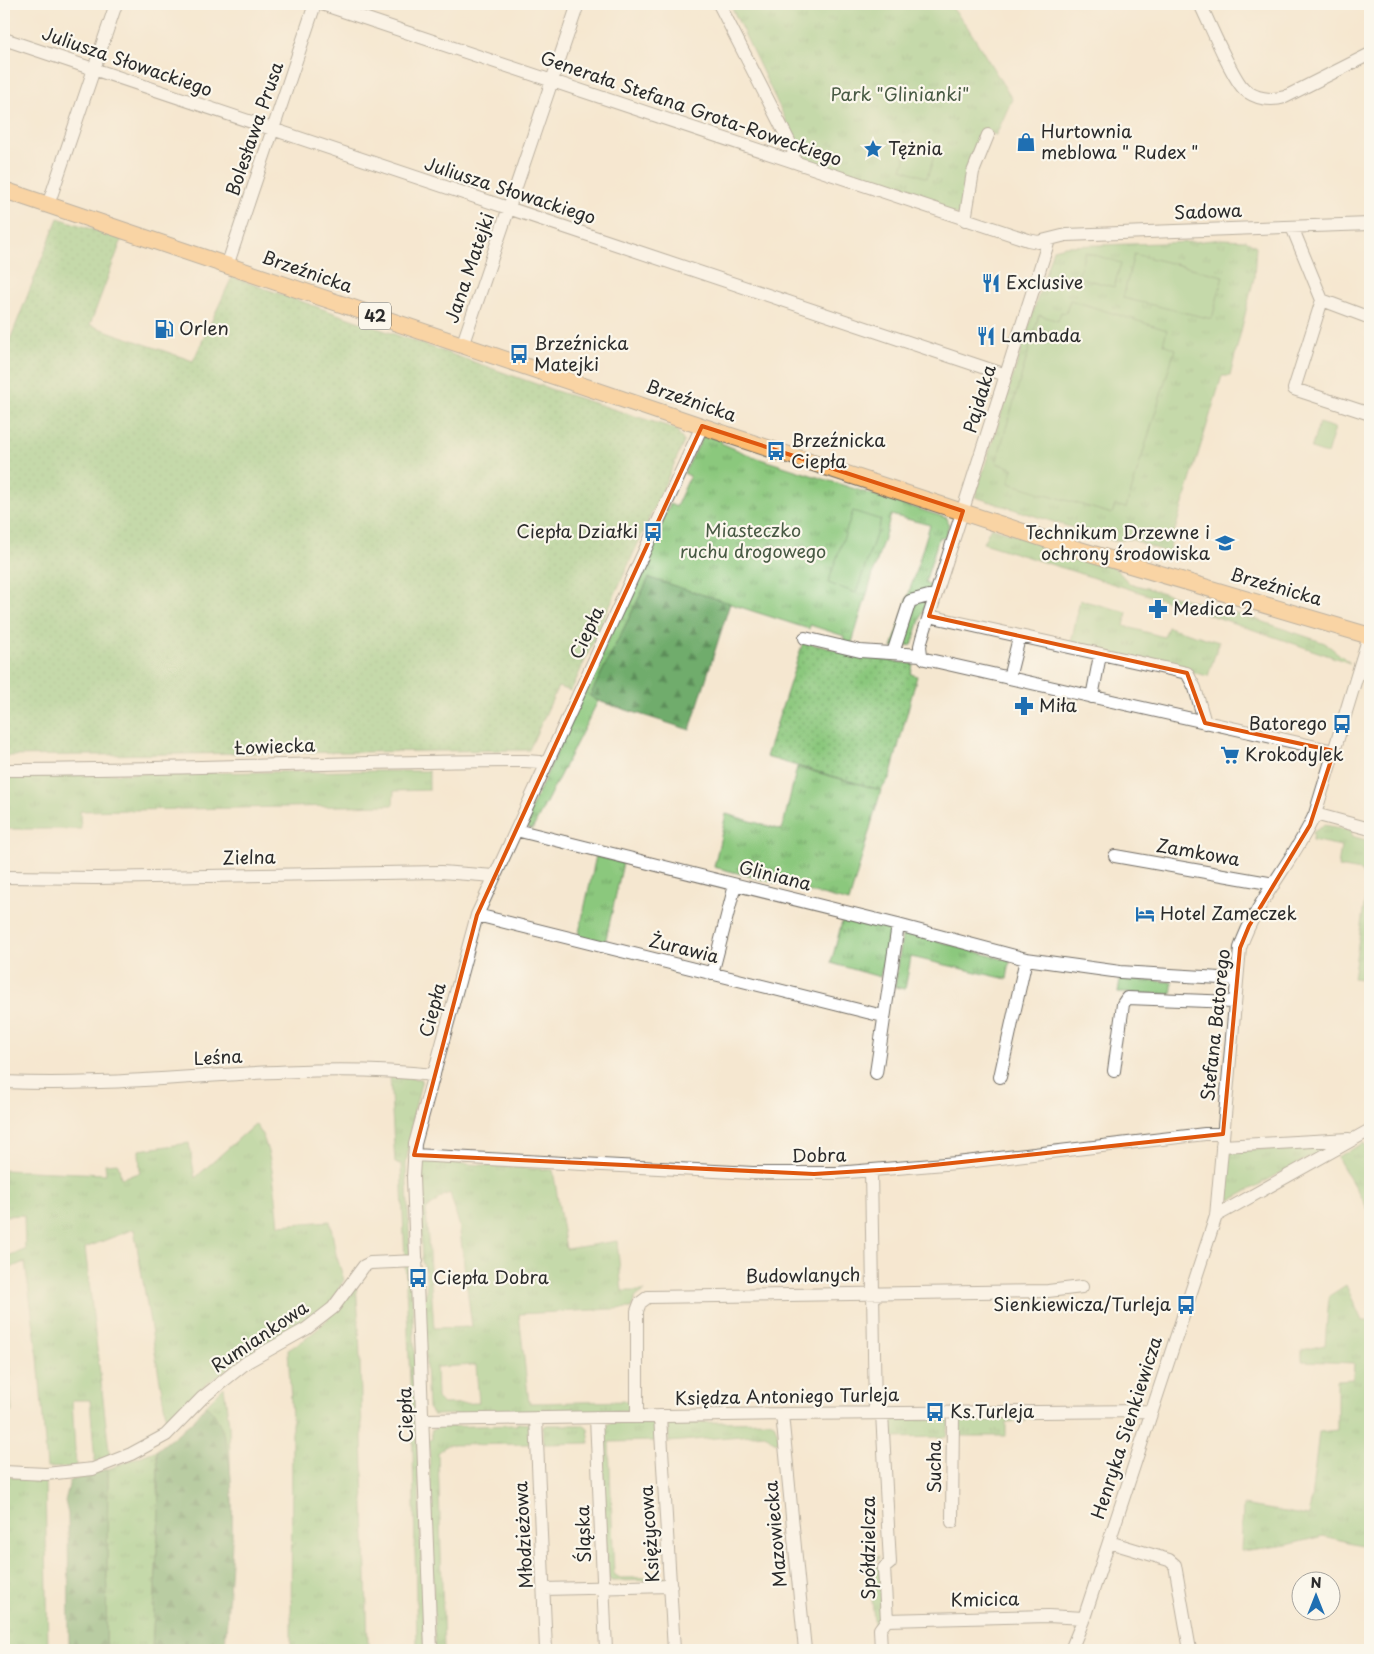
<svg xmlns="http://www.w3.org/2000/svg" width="1374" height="1654" viewBox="0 0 1374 1654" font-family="'Playpen Sans',sans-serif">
  <defs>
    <pattern id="grass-tufts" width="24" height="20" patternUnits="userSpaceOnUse" patternTransform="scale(1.25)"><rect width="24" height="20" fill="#8bc87d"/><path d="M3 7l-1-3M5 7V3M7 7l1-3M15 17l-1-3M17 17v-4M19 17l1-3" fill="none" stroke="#72a367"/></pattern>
    <pattern id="forest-firs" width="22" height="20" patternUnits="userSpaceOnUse" patternTransform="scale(1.25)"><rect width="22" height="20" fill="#70ac6c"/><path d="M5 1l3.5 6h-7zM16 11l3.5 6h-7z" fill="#5c8c59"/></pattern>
    <pattern id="garden-dots" width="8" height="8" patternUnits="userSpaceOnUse" patternTransform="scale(1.25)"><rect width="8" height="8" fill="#8bc87d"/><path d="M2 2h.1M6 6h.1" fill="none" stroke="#72a367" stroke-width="1.8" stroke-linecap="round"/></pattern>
  </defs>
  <rect width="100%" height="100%" fill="#fbf7ec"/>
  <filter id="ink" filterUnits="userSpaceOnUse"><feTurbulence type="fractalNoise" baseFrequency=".02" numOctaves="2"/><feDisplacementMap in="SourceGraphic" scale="10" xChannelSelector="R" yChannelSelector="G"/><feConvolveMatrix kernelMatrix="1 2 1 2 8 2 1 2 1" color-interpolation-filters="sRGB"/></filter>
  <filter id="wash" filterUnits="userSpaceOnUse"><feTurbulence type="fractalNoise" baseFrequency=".0096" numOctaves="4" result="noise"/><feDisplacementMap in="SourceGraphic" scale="20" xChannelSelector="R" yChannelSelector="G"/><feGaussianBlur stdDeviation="1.12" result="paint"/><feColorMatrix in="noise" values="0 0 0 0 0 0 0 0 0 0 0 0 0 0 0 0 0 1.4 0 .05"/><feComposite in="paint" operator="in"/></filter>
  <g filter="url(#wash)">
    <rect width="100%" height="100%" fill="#f5e7d0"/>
    <path fill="url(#grass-tufts)" stroke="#5b7a54" fill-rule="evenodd" d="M730,4H949L967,26L1012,99L996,135L985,132L963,217L805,160Z
      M1222,239L1246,240L1256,246L1254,278L1230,376H1222L1168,553L1131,539L1114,541L975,497L1053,249L1065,246L1193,242Z
      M707,436L722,440L721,443L754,457L947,518L949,524L945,538L939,537L925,583L931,586L912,645L892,648L930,525L891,515L851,646L844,643V636L810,625L809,629L649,578L590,696L598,701L532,830L527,827L525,822L670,504L676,507L690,476L684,473L703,437Z
      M991,527L1115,568L1129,583L1258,620L1325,643L1350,663L1196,610L983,543Z
      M1080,600L1127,612L1124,626L1164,637L1168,627L1219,642L1208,676L1071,643Z
      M797,767L881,790L849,902L714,867L726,814L782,830Z
      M357,771H429V790L394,791L393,805L80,811L81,829H4V775Z
      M1324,825L1352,830L1351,836L1370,841V980L1353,978L1367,885L1361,871L1338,867L1341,846L1312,840L1314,836L1312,833Z
      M596,856L623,863L605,943L578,937Z
      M843,918L888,928L890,933L880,977L831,963Z
      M905,932L1010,961L1007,979L911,957L905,989L895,987L902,937Z
      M1120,979L1172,982V994L1118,993Z
      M390,1077L422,1079L414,1112L406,1164L416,1380L424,1650H291L292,1420L288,1350C317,1334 336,1311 356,1284L359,1325L368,1646L417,1645L413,1455L401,1164L395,1163Z
      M255,1124C272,1141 276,1200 279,1225L330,1221L336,1254L344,1280L329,1305L317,1315L242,1358L197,1391L180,1417L168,1428L134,1229L85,1248L110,1458L95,1462L90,1400H72L76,1467L47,1468L38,1357L25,1262L4,1270V1257L25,1250L24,1215L4,1216V1170L106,1174L105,1164L118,1163L121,1178L140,1173L139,1150L189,1143L195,1178Z
      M1364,1143L1370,1154V1213L1337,1157Z
      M1328,1144L1330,1146L1231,1200L1224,1194L1228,1152Z
      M425,1161L553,1170L566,1249L617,1241L622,1291H644L636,1297L631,1308L519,1314L529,1403L630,1401L632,1408L630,1411L433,1415L428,1408L423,1303C428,1287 428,1277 422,1261L418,1165ZM450,1193L459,1224L472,1327L434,1328L426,1210L443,1196ZM476,1365L479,1403L443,1404L437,1398L436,1367Z
      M4,1273L12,1412H4Z
      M1346,1285L1362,1321H1370V1547L1323,1536L1287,1545L1241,1551L1243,1505L1309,1516L1319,1432L1337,1430V1380L1353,1379L1354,1363L1302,1361V1350L1325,1345L1329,1296Z
      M224,1387L229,1424L231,1489C229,1463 227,1423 206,1405Z
      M946,1417L949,1422L947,1437L888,1438V1421L893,1418Z
      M1025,1417L1026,1421L1006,1422V1436H957L956,1423L959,1418Z
      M769,1421L774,1423L781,1443L774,1442L765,1434L669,1442L668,1426L671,1423Z
      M517,1423L530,1424L532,1444L447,1445L438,1453L444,1650H435L429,1440L432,1439L431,1431L437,1427L517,1425Z
      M610,1423L652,1424L655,1427L656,1441L609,1442L614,1574L620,1578L665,1577V1580L611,1581L607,1576L601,1440L604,1439V1427Z
      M547,1425H583L588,1429L590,1443L544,1444L543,1427Z
      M157,1450L159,1513L152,1650H106L108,1469Z
      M4,1477L45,1478L48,1650H4Z
      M879,1556V1559L874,1560V1563L880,1569L882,1615L875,1632L868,1557Z"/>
    <path fill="url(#forest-firs)" stroke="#4e6c4c" d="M649,578L730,603L690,730L598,701L590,696Z
      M206,1405C249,1440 227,1596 225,1650H152L159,1513L157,1450L193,1421Z
      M108,1469L106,1650H69L68,1514L65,1501L70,1481L87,1473Z"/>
    <path fill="url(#garden-dots)" stroke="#5b7a54" d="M58,218L122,239L90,325L193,361L232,277L556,391L676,429L684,442L571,691L558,687L529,750L4,756V355Z
      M803,642L870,658L913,664L911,674L917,676L890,777L881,790L766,757Z"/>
    <path fill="#8bc87d" stroke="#5b7a54" d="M910,145L935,153L927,178L902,169Z
      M1085,252L1121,263L1114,287L1078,277Z
      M1134,254L1223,276L1212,319L1123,298Z
      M1070,300L1167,330L1163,344L1175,349L1126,508L1115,505L1112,514L1009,483L1013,468L996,463L1039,315L1058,321L1061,312L1066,313Z
      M1319,423L1335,428L1327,454L1311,449Z
      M853,511L881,520L856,593L828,583Z"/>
  </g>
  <g filter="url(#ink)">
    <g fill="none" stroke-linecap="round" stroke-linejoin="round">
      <g stroke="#726d65" stroke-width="14">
        <path id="minor" d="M322,4L1028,240L1038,242L1066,235L1370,224
          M719,4L793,149L794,162
          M1200,4C1209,22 1232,78 1244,89C1255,99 1271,101 1285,97L1370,54
          M4,39L1006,375
          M48,205L116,4
          M965,220L973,172L988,135
          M1292,227L1322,300L1294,389L1370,414
          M227,266L315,4
          M1322,300L1370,318
          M462,346L578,4
          M929,616L1187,673L1195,688L1205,723
          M805,638L860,651L921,655L925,659L943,663L1334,751
          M893,653L910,601L936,594
          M921,655L920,646L922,638L1049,240
          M1009,678L1019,638
          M1092,697L1100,655
          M4,770C178,770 351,761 525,761L540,762L546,765
          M1315,814L1370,829
          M516,830L898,925L1026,959L1120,972L1237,979
          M1115,856L1274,884
          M4,877L97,878L441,872L494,876
          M477,915L883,1016
          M712,974L735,885
          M1114,1071L1123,1004L1127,998L1234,1002
          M876,1073L898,925
          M1000,1077L1026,959
          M4,1082C147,1089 291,1059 434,1075
          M1222,1146L1349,1139
          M414,1155L753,1173H836L957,1163L1205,1134H1223
          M871,1171L875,1413
          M1216,1216L1370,1130
          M782,1414L805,1650
          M637,1416V1311L640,1303L648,1297L1048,1291L1082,1287
          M660,1416L674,1650
          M596,1417L606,1650
          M536,1418L546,1650
          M424,1420L782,1414L1151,1411
          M4,1472L46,1474L93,1469L131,1454L166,1435L202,1398L247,1362L306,1329L333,1308L364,1266L370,1263L417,1261
          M952,1522L953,1412
          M1109,1542L1169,1560L1175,1565L1190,1650
          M544,1589L671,1586
          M887,1620L1048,1616L1084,1618
          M431,1650L413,1177L415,1144L477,915L702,426
          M881,1650L880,1629L887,1620L884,1568L890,1563L882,1413
          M1071,1650L1084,1618L1216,1216L1240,948C1256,900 1294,861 1315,814L1369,636"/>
      </g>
      <g stroke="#726d65" stroke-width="18">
        <path id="major" d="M4,190L728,435L1066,546L1370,636"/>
      </g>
      <use href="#minor" stroke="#fff" stroke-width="12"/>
      <use href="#major" stroke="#fdbc70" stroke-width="16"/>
    </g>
  </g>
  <path d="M0 0H1374V1654H0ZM702,426L963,511L929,616L1187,673L1205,723L1334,751L1310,825L1249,926L1240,948L1223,1134L896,1169L814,1174L414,1155L477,915Z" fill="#f5e7d0" fill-opacity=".55" fill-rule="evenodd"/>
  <path fill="none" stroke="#df570e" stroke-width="4" stroke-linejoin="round" d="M702,426L963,511L929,616L1187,673L1205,723L1334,751L1310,825L1249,926L1240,948L1223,1134L896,1169L814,1174L414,1155L477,915Z"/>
  <defs>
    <g id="shop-bare" transform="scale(1.5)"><path d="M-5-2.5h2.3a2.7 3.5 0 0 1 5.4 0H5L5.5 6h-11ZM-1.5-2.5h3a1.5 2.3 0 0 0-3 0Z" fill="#1f6fb2" stroke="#fbf7ec" stroke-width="2.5" paint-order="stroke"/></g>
    <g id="sight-bare" transform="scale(1.5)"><path d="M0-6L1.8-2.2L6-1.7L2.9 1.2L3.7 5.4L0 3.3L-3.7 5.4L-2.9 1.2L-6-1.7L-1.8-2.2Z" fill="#1f6fb2" stroke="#fbf7ec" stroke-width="2.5" paint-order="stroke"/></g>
    <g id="restaurant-bare" transform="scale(1.5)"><path d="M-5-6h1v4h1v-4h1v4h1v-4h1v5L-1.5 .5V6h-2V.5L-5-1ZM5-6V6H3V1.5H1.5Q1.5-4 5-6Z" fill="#1f6fb2" stroke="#fbf7ec" stroke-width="2.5" paint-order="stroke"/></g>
    <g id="fuel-bare" transform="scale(1.5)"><path d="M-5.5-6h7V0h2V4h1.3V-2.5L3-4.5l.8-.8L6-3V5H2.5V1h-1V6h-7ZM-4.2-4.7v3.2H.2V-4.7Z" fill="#1f6fb2" stroke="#fbf7ec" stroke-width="2.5" paint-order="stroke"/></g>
    <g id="bus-bare" transform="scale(1.5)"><path d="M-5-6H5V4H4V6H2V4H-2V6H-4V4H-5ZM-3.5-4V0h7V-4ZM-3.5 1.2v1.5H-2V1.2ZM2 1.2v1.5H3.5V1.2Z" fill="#1f6fb2" stroke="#fbf7ec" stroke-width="2.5" paint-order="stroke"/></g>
    <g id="school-bare" transform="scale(1.5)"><path d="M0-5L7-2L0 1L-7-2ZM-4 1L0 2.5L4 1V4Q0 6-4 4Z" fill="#1f6fb2" stroke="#fbf7ec" stroke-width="2.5" paint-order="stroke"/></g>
    <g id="pharmacy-bare" transform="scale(1.5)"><path d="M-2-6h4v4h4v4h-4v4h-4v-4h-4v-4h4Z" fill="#1f6fb2" stroke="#fbf7ec" stroke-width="2.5" paint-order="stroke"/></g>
    <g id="supermarket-bare" transform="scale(1.5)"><path d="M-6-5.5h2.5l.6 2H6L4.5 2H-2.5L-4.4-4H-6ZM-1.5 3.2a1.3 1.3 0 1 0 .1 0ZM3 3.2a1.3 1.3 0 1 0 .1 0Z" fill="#1f6fb2" stroke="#fbf7ec" stroke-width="2.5" paint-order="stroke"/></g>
    <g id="hotel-bare" transform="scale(1.5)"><path d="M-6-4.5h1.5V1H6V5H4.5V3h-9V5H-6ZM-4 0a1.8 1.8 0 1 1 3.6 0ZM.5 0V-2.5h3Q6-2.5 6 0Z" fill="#1f6fb2" stroke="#fbf7ec" stroke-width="2.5" paint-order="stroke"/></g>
  </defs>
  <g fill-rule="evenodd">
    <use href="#shop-bare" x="1026" y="142"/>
    <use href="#sight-bare" x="873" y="149"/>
    <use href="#restaurant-bare" x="991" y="283"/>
    <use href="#fuel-bare" x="164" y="329"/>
    <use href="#restaurant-bare" x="986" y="336"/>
    <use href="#bus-bare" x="519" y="354"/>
    <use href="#bus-bare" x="776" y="451"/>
    <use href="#bus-bare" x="653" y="532"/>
    <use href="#school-bare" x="1225" y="543"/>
    <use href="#pharmacy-bare" x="1158" y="609"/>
    <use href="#pharmacy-bare" x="1024" y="706"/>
    <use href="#bus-bare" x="1342" y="724"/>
    <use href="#supermarket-bare" x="1230" y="755"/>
    <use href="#hotel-bare" x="1145" y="914"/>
    <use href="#bus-bare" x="418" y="1278"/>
    <use href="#bus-bare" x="1186" y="1305"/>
    <use href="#bus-bare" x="935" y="1412"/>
  </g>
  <g text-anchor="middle" stroke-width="4.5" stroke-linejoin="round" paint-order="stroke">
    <rect fill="#fbf7ec" stroke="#696865" stroke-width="1" x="359" y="302.5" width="32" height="27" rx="4"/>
    <g font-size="16" font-weight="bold" fill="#2b2b2b">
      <text x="375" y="322">42</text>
    </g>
    <g font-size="18" fill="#2b2b2b" stroke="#fbf7ec">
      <text transform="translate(127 62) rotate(19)" y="6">Juliusza Słowackiego</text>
      <text transform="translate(691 109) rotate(19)" y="6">Generała Stefana Grota-Roweckiego</text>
      <text transform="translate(255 129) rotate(-71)" y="6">Bolesława Prusa</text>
      <text transform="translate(510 191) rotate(18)" y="6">Juliusza Słowackiego</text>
      <text transform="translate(1208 212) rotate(-2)" y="6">Sadowa</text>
      <text transform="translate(470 268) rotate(-71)" y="6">Jana Matejki</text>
      <text transform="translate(307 272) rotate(19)" y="6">Brzeźnicka</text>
      <text transform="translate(980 399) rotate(-73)" y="6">Pajdaka</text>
      <text transform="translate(691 401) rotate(19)" y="6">Brzeźnicka</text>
      <text transform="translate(1276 587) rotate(16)" y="6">Brzeźnicka</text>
      <text transform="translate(587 633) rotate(-65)" y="6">Ciepła</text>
      <text transform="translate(275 747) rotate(-2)" y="6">Łowiecka</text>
      <text transform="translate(1198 853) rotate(10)" y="6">Zamkowa</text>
      <text transform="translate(249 858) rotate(-1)" y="6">Zielna</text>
      <text transform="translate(775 876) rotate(14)" y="6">Gliniana</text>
      <text transform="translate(684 949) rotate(14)" y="6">Żurawia</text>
      <text transform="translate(433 1010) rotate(-75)" y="6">Ciepła</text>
      <text transform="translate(1216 1025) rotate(-84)" y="6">Stefana Batorego</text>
      <text transform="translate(218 1058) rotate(-3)" y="6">Leśna</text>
      <text transform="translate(819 1156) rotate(-1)" y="6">Dobra</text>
      <text transform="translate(803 1276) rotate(-1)" y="6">Budowlanych</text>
      <text transform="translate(260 1337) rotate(-34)" y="6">Rumiankowa</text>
      <text transform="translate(787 1397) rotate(-1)" y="6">Księdza Antoniego Turleja</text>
      <text transform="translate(406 1415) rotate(-92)" y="6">Ciepła</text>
      <text transform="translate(1127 1428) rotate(-72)" y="6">Henryka Sienkiewicza</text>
      <text transform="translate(935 1467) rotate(-90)" y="6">Sucha</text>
      <text transform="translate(584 1534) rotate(-92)" y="6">Śląska</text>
      <text transform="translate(650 1534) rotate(-94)" y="6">Księżycowa</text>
      <text transform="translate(776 1534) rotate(-95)" y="6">Mazowiecka</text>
      <text transform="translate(524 1535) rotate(-93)" y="6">Młodzieżowa</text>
      <text transform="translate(869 1548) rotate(-90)" y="6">Spółdzielcza</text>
      <text transform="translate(985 1600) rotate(-1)" y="6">Kmicica</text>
    </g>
    <g font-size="18" fill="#485a44" stroke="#fbf7ec">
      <text x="900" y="101">Park "Glinianki"</text>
      <text x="753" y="537">Miasteczko<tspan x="753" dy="21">ruchu drogowego</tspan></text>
    </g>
    <g font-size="18" fill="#2b2b2b" stroke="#fbf7ec" text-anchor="start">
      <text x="1041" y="138">Hurtownia<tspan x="1041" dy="21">meblowa " Rudex "</tspan></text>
      <text x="888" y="155">Tężnia</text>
      <text x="1006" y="289">Exclusive</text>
      <text x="179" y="335">Orlen</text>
      <text x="1001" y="342">Lambada</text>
      <text x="534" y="350">Brzeźnicka<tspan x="534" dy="21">Matejki</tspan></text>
      <text x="791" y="447">Brzeźnicka<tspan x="791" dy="21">Ciepła</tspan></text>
      <text x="638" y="538" text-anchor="end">Ciepła Działki</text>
      <text x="1210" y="539" text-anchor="end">Technikum Drzewne i<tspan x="1210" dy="21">ochrony środowiska</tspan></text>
      <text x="1173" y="615">Medica 2</text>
      <text x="1039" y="712">Miła</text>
      <text x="1327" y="730" text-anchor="end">Batorego</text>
      <text x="1245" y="761">Krokodylek</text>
      <text x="1160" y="920">Hotel Zameczek</text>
      <text x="433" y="1284">Ciepła Dobra</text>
      <text x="1171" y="1311" text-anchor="end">Sienkiewicza/Turleja</text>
      <text x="950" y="1418">Ks.Turleja</text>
    </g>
  </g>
  <rect width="1374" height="1654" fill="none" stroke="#fbf7ec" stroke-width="20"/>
  <g transform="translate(1316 1596)"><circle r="24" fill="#fbf7ec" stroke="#a8a59f"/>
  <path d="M0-4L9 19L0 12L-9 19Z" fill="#1f6fb2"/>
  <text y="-8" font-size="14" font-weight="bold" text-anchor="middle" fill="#2b2b2b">N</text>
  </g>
</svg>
